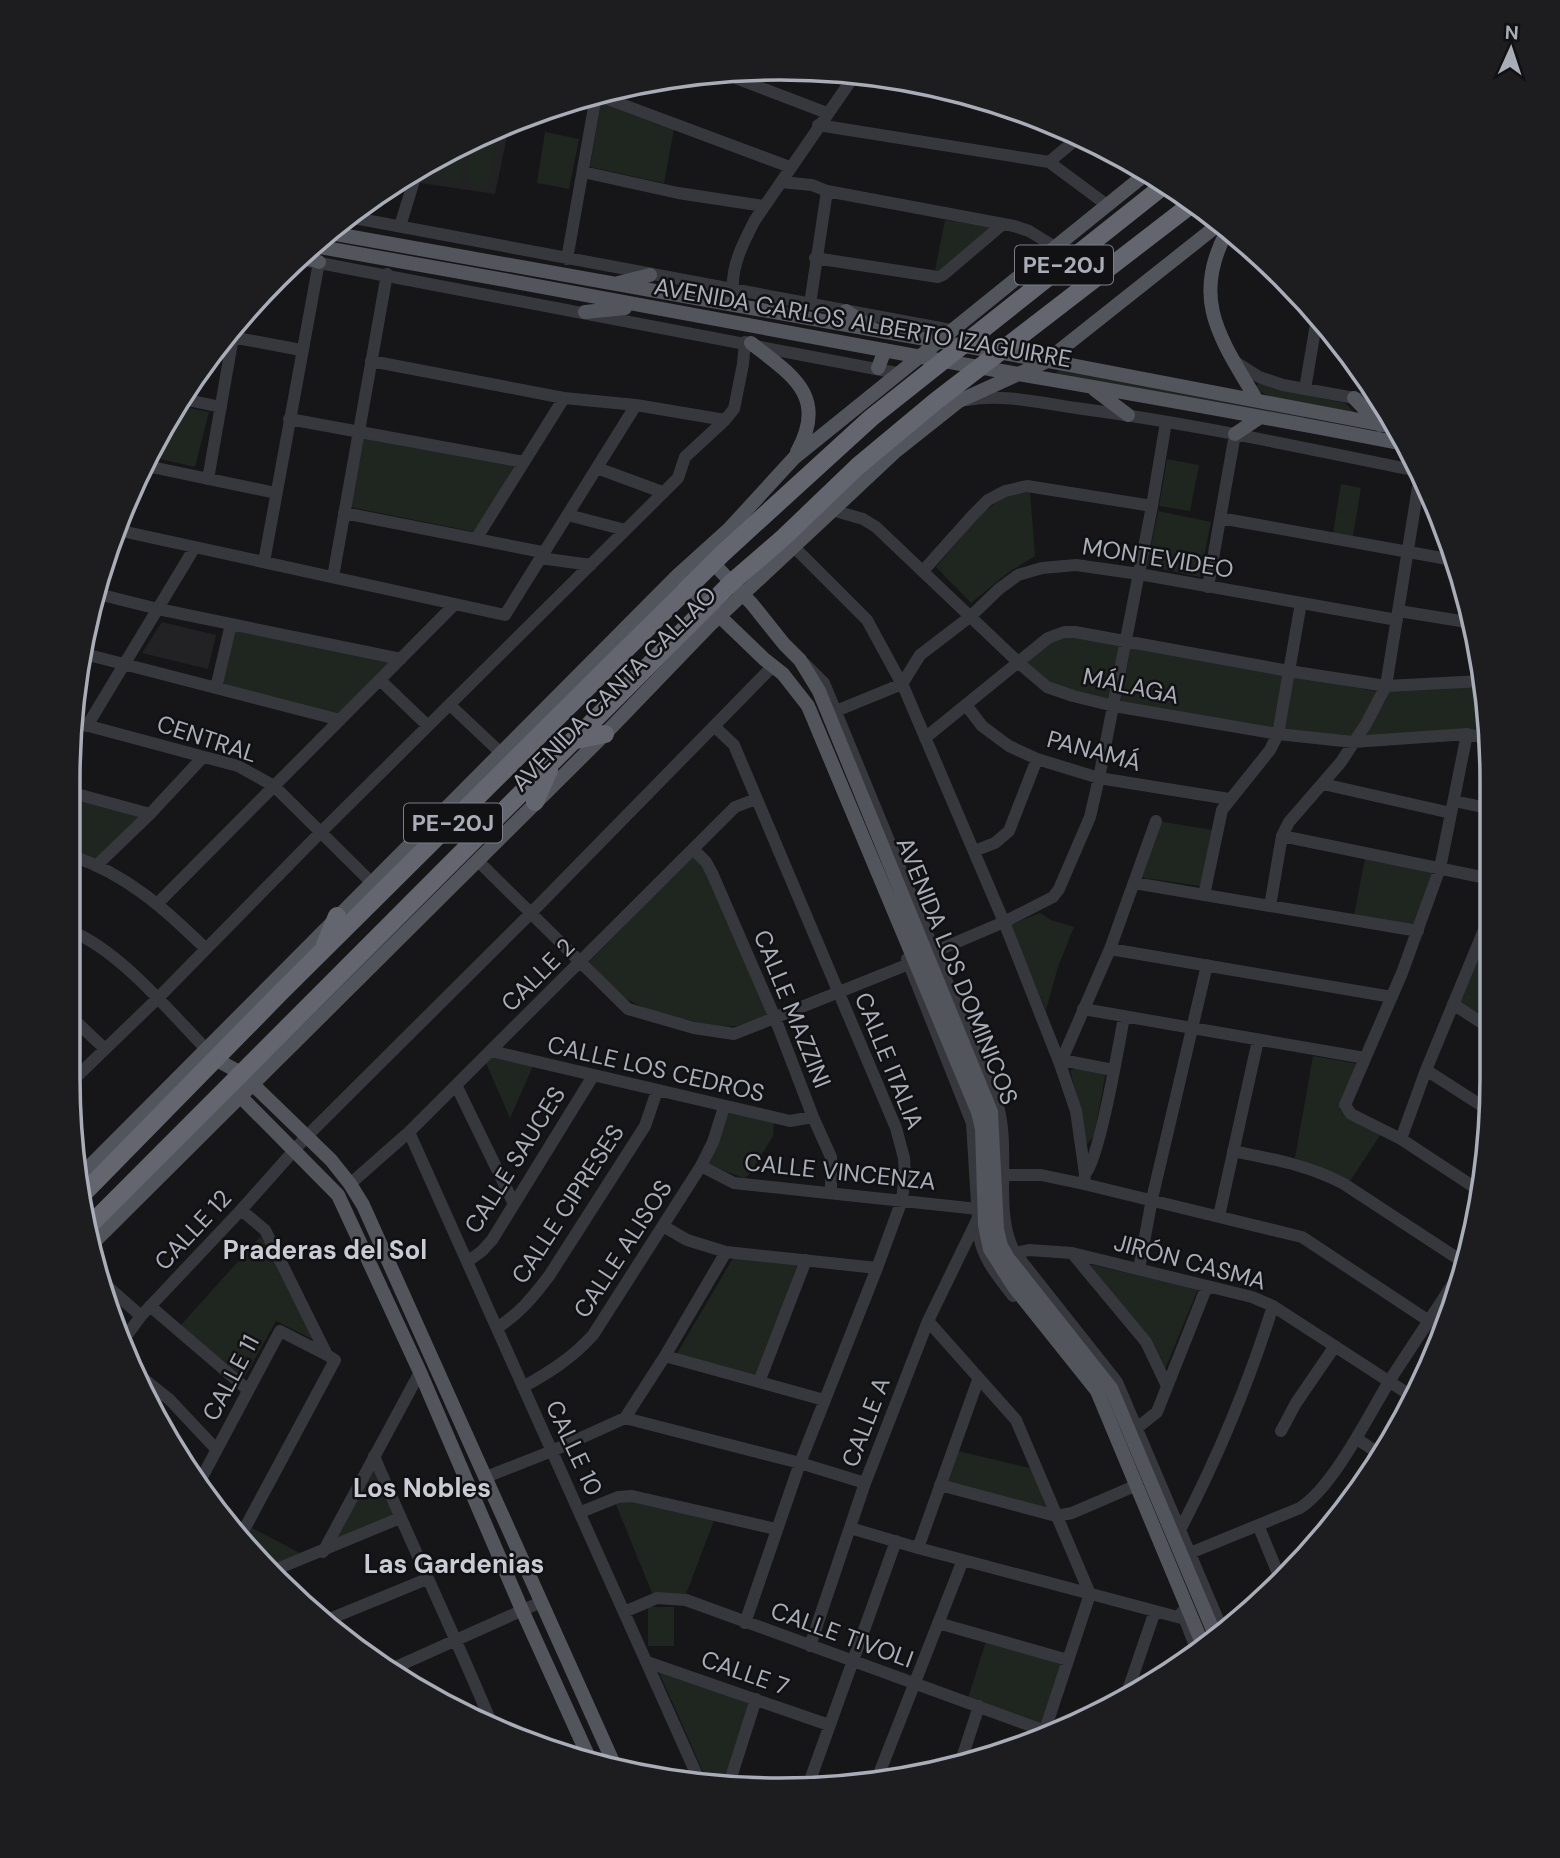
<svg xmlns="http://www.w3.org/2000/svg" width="1560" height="1858" viewBox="0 0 1560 1858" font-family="'DM Sans',sans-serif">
  <rect width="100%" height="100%" fill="#161618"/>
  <path fill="#222225" d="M510,122L495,194L420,183L424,167Z
    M162,622L216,635L208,669L142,653Z"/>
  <path fill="#1e261f" d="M601,102L674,129L664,183L590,167Z
    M545,132L579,139L569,189L537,183Z
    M480,137L496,139L489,187L466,183L471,142Z
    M465,145L460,182L437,179L439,159Z
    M945,220L991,227L942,270H935Z
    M1060,368L1307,416L1302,419L1055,375Z
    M1260,381L1285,391L1345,403L1357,415L1278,403L1255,388Z
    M178,406L209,412L195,467L147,456Z
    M362,436L515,464L475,532L350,507Z
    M1167,459L1199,465L1190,511L1159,506Z
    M1341,484L1361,488L1353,536L1333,533Z
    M1030,492L1035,556L1009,572L971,603L936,567L980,515L1004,497Z
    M1158,511L1211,522L1200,577L1147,566Z
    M233,629L392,661L338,715L220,684Z
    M1064,635L1121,643L1111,702L1049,684L1025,664L1049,640Z
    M1131,645L1285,673L1275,731L1120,704Z
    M1293,676L1379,692L1352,737L1284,732Z
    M1483,687L1487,734L1360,739L1386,700L1389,689Z
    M73,798L141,816L95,860L72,852Z
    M1158,821L1212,830L1200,886L1138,877Z
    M693,855L704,867L768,1014L737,1026L716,1027L646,1009L623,997L589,962Z
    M1365,858L1433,871L1415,926L1354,916Z
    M1040,913L1051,920L1074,927L1058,967L1046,1010L1010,925Z
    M1491,925V992L1476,1015L1458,1003Z
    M491,1055L533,1066L510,1118L486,1063Z
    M1313,1056L1358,1064L1339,1109L1381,1134L1350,1181L1295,1158Z
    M1078,1068L1106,1072L1094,1136L1086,1145L1081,1112L1070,1070Z
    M727,1111L774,1122L773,1136L749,1175L744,1178L709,1165Z
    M260,1237L271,1250L318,1342L276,1321L244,1378L180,1326Z
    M733,1258L797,1265L758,1376L676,1355Z
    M1084,1263L1198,1289L1164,1372Z
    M958,1451L1030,1468L1047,1509L948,1482Z
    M374,1469L394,1515L333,1543Z
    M637,1499L715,1518L686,1594L652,1593L615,1502Z
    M252,1528L300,1553L267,1567L243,1545Z
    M648,1607H674V1646H648Z
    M987,1638L1063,1659L1041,1724L968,1698Z
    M658,1670L750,1701L723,1786L708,1783Z"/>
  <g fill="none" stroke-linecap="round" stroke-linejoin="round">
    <path stroke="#37383d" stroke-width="12" d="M725,74L827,113
      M597,95L790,167
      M818,125L1049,162L1107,205
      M1049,162L1079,137
      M583,172L678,193L764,206
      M781,182L812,185L827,191L1014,226L1029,231L1055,247
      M349,217L951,330
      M400,226L417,171
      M815,258L938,277L943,275L1003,224
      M567,259L596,96
      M309,261L897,373
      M733,290C731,266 744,241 755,220L854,76
      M1294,290L1297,298L1308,307
      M810,304L827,191
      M226,336L301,350
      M371,361L564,398L636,405L725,420
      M1234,361L1259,377L1283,385L1382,403
      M1305,389L1317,318
      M183,399L221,407
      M967,400C1005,393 1045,404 1083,409C1196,424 1307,449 1418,471
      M289,419L524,462
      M142,465L276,493
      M597,468L662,492
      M208,479L233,337
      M832,510L863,519L876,527L1019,663L1047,687L1073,696L1114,706L1278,734L1353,742L1467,734L1488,739
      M344,513L542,552
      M568,515L625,530
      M1220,518L1453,560
      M117,530L505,615L636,405
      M476,539L564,398
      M793,546L867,620L904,688L1004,922L1060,1064L1076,1111L1085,1174L1084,1184
      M540,558L591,565
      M264,562L319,262
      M923,571L973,515L988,500L1005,491L1027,486L1152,506
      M333,577L387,274
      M1208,587L1235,434
      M94,593L158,609L401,659
      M1399,611L1473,623
      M81,653L340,720
      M805,664L824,683L997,1103C1012,1149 992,1212 1015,1253L1117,1382L1222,1629
      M380,680L428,726
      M216,688L231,624
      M450,705L502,754
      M966,705L982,726L1009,746L1037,759L1099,778L1229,799
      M836,711L902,684L920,655L971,616L999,589L1018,575L1042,568L1076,565L1139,574L1397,620
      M74,722L238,766L274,786L372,883
      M87,726L195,547
      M714,726L734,745L896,1128L904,1158L905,1175L902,1200L877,1268L800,1463L745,1623
      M1467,734L1440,868L1402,973L1345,1105L1351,1114L1401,1139L1477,1189
      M925,738L1048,638L1064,632H1075L1289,671L1386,686L1482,681
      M1323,784L1451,813
      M73,793L150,814
      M1454,801L1492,809
      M1282,836L1491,879
      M693,849L706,862L712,873L775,1018L813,1117L831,1157V1193
      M974,851L995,843L1009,831L1037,759
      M72,856C127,874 166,910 206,949
      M477,860L628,1009L694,1028L734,1034L909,964
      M96,866L150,814L203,757
      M1134,883L1418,931
      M1204,895L1222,810L1270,750L1278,734L1301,603
      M158,903L455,604
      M1270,906L1282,836L1289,822L1341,762L1366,724L1386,686L1420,475
      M71,931C120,951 169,1011 206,1049
      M1110,949L1392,997
      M936,951L1004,922L1053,897L1059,889L1090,817L1099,778L1152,506L1166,422
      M907,959L972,1123L979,1235C983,1260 998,1276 1013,1296
      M1453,1004L1491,1029
      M1083,1009L1365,1058
      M69,1015L104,1048
      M491,1051L790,1121L813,1117
      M1062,1060L1113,1070
      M1060,1064L1110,949L1156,821
      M1426,1070L1490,1111
      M69,1084L157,999L315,838L678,478L685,457L725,420L734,409L743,364L745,342
      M456,1085L514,1204
      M409,1132L700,1782
      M1401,1139L1426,1070L1491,913
      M1233,1151C1272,1159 1309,1165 1344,1184L1463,1262
      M701,1166L734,1183L978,1209
      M1085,1174C1099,1161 1119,1044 1124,1017
      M1004,1175H1041L1084,1184L1302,1237L1429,1321
      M350,1184L409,1132L735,807L756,799
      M1219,1216L1258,1040
      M663,1226L687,1240L726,1252L877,1268
      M1015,1253L1029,1250L1072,1253L1252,1297L1273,1306L1413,1397
      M1072,1253L1146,1342L1167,1386
      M467,1262L482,1251L492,1240L593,1076
      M1139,1269L1152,1199L1207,965
      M99,1279L141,1316
      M150,1306L248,1390
      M928,1321L1016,1420L1090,1594L1042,1739
      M497,1328C519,1314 533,1297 549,1276L645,1126L657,1091
      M124,1339L141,1316L241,1210L306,1137L530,914L773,666
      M665,1356L824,1400
      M140,1376L170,1400L216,1449
      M759,1382L806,1260
      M523,1387C550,1372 572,1358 593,1335L701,1166L713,1142L724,1107
      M625,1418L665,1356L726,1252
      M1137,1428L1157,1412L1207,1286
      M1281,1431L1296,1403L1335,1346
      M1357,1439L1381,1455
      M374,1456C412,1546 454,1633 491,1722
      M486,1477L552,1451L625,1418L800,1463L865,1483
      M199,1483L280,1331L327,1355
      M940,1485L1056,1516L1072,1513L1130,1488
      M581,1512L618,1497L632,1496L776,1529
      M1258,1525L1280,1578
      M850,1528L918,1548L1185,1619
      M1180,1530C1217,1459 1249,1382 1273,1306
      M239,1539L335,1360L327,1355L265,1230L241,1210
      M918,1548L978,1380
      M323,1552L420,1372
      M1190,1553L1300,1508C1334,1486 1368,1416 1390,1380C1413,1344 1438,1308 1461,1271
      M272,1571L400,1518
      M624,1612L657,1598L686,1600L1045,1731
      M1182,1612L1197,1651
      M327,1620L427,1579
      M938,1623L1068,1660
      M810,1646L865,1483L928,1321L977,1220
      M647,1662L829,1725
      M387,1671L541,1602
      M1126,1696L1155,1611
      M960,1764L979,1706
      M877,1779L963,1560
      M809,1783L896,1541
      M728,1787L756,1699"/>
    <path stroke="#53555c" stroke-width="14" d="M1227,231C1190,300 1221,339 1256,399
      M330,233L1065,364L1395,427
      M314,246C515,281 716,319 916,356C1079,385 1242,412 1404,444
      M302,256L319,262
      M618,283L650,275
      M846,311L873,329
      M585,312L625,308
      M751,343C790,374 829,395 797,452
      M878,368L885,350
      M1095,390L1128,415
      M1354,398L1380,425
      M1235,434L1259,418
      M705,561L713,563L752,604L784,644L800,660L819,691L991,1112L997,1229L1001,1246L1008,1258L1111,1388L1215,1635
      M683,581L764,659L783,674L808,706L978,1112L982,1129L985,1225L990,1249L1014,1287L1097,1391L1203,1645
      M209,1053L215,1059L241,1073L331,1160L350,1184L363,1205L614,1764
      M237,1093L338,1195L420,1372L522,1610L590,1760
      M81,1175L677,576L729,529L794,458L1147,173
      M90,1246L605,734L710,625L896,451L959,401L1045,362L1219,224"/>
    <path stroke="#63666e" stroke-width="18" d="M572,741L605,734
      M535,802L549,770
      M325,945L337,916
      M83,1194L281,992L722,554L871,418L1167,183
      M88,1227L732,582L784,537L858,466L936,401L1193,203"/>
  </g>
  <g text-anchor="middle" stroke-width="5" stroke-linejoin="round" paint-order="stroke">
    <g fill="#111113" stroke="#7b7e86" stroke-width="2">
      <rect x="1015" y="245.5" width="98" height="39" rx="5"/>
      <rect x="404" y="803.5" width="98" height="39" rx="5"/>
    </g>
    <g font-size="23" font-weight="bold" fill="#a8adb8">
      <text x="1064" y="273">PE-20J</text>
      <text x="453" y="831">PE-20J</text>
    </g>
    <g font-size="24" fill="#a8adb8" stroke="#111113">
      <text transform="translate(863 323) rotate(10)" y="8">AVENIDA CARLOS ALBERTO IZAGUIRRE</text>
      <text transform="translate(1158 558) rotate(9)" y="8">MONTEVIDEO</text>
      <text transform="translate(1131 686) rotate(12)" y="8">MÁLAGA</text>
      <text transform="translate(614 689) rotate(-45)" y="8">AVENIDA CANTA CALLAO</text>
      <text transform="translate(207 739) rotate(18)" y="8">CENTRAL</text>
      <text transform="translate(1094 751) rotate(15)" y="8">PANAMÁ</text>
      <text transform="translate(957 971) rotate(68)" y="8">AVENIDA LOS DOMINICOS</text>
      <text transform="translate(538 975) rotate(-45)" y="8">CALLE 2</text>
      <text transform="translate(792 1009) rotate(68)" y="8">CALLE MAZZINI</text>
      <text transform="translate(889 1061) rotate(68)" y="8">CALLE ITALIA</text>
      <text transform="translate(656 1069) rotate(13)" y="8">CALLE LOS CEDROS</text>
      <text transform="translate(515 1160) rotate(-58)" y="8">CALLE SAUCES</text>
      <text transform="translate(840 1172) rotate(6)" y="8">CALLE VINCENZA</text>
      <text transform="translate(568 1204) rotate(-57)" y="8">CALLE CIPRESES</text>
      <text transform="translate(193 1230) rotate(-47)" y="8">CALLE 12</text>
      <text transform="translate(623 1249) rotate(-57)" y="8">CALLE ALISOS</text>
      <text transform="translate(1190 1262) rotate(15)" y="8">JIRÓN CASMA</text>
      <text transform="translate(231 1378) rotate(-62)" y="8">CALLE 11</text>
      <text transform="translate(866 1422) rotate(-69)" y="8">CALLE A</text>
      <text transform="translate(574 1448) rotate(65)" y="8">CALLE 10</text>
      <text transform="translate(842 1635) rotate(20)" y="8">CALLE TIVOLI</text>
      <text transform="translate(745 1673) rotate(19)" y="8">CALLE 7</text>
    </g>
    <g font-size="26" font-weight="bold" fill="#c9ccd4" stroke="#111113">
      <text x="325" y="1259">Praderas del Sol</text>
      <text x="422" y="1497">Los Nobles</text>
      <text x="454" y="1573">Las Gardenias</text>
    </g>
  </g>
  <path d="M0 0H1560V1858H0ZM780 80H780A700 700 0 0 1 1480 780V1078A700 700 0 0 1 780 1778H780A700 700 0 0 1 80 1078V780A700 700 0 0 1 780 80Z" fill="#1d1d20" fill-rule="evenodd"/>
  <path fill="none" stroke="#a8adb8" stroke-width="3.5" d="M780 80H780A700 700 0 0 1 1480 780V1078A700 700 0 0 1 780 1778H780A700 700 0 0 1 80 1078V780A700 700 0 0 1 780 80Z"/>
  <g transform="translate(1511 49) rotate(3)" stroke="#111113" stroke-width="5" paint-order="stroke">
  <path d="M0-5L12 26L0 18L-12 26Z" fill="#a8adb8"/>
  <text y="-10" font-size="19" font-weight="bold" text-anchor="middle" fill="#a8adb8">N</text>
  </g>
</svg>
